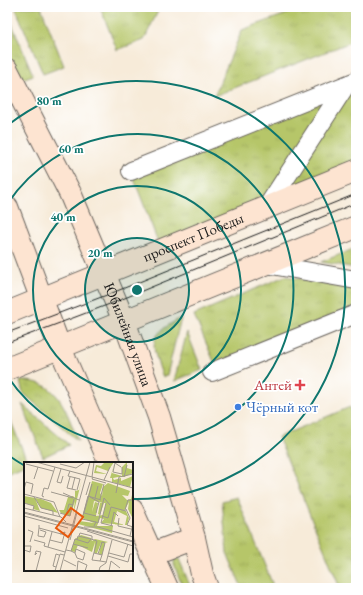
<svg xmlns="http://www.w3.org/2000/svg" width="363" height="595" viewBox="0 0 363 595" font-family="'EB Garamond',serif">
  <defs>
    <pattern id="grass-tufts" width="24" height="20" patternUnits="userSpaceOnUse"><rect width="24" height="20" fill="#b6c669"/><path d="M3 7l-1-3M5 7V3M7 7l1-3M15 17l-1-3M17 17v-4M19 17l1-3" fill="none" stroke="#9caa5a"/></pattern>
  </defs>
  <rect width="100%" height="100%" fill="#fff"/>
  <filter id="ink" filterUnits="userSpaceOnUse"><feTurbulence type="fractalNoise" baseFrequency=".025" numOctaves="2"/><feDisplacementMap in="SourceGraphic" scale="8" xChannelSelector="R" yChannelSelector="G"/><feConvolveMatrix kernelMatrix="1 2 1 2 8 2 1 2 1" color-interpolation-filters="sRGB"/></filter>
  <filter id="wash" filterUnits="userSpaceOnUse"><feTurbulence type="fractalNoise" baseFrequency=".012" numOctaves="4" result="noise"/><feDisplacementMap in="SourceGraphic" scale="16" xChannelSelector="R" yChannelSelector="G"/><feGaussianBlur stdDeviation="0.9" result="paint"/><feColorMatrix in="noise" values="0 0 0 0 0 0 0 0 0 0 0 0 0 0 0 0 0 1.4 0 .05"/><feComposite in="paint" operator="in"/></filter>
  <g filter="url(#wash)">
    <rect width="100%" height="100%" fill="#f7ebd9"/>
    <path fill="url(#grass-tufts)" stroke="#697142" d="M15,7H41L64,66L43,74Z
      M100,7H160L144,40L117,50Z
      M293,7H356V40L214,96L242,30L289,13Z
      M7,12L33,75L20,80L7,56Z
      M356,81V171L161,250L131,171Z
      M356,248V268L321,262Z
      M285,276L356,289V306L215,364L194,315Z
      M181,318L167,375L163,378C152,345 145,336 181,318Z
      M187,332L202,370L174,381Z
      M20,381C59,379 66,411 78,441L23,393Z
      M22,404L69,445L43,457Z
      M350,407L356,424V588H340L278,437Z
      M7,412L28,463H25V464L7,472Z
      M237,497L274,588H242L227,553L222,501Z
      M174,558L179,559L191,588H183L174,565Z"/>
  </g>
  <g filter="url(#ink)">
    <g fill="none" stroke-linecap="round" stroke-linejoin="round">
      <g stroke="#69645e" stroke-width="20">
        <path id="street" d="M131,171L356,81
          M267,207L346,85
          M266,264L356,280
          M212,372L356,314"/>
      </g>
      <g stroke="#69645e" stroke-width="24">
        <g id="secondary">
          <path id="s1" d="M7,70L70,193L124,321L159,417L194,538L202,574L207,588"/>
          <path d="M7,207L60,348L110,463"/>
          <path id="s2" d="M7,313L356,171"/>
          <path d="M7,369L356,227"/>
          <path d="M132,510L167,588"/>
          <path d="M152,554L194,538"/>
        </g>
      </g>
      <use href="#street" stroke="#fff" stroke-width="18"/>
      <use href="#secondary" stroke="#fde4d1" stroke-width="22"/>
      <path stroke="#1c1c1c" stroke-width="1" d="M7,333L112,293L356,194
        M7,343L115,302L356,203"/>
    </g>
  </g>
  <circle cx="137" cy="290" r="52" fill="#0f766e" fill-opacity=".12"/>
  <g fill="none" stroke="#0f766e" stroke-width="2">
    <circle cx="137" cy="290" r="52"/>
    <circle cx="137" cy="290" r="104"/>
    <path d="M8 203A156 156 0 1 1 8 377"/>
    <path d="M25 466A209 209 0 0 1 8 455M8 125A209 209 0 1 1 133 499"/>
  </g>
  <path fill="#e0444e" stroke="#fff" stroke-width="1.5" d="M298 379h4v4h4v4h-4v4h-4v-4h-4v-4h4z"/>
  <circle fill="#3f7fe0" stroke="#fff" stroke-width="1.5" cx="238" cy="407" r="4"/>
  <g text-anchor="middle" stroke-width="3.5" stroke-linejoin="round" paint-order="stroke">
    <g font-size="15" fill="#1c1c1c" stroke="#fff">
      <text dy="5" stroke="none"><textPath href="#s2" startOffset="201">проспект Победы</textPath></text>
      <text dy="5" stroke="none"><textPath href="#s1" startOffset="291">Юбилейная улица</textPath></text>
    </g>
    <g font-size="15" fill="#be3a42" stroke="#fff" text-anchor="end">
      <text x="292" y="390">Антей</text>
    </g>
    <g font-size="15" fill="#366cbe" stroke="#fff" text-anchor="start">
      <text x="246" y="412">Чёрный кот</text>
    </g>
  </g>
  <g transform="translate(24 462)">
    <rect width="109" height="109" fill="#f7ebd9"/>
    <path d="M81,0H90L84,9L73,5L72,9L83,12L70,11L72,3L77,4ZM91,0L88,11L98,14V5L103,0V6L109,8V11L100,15H94L89,16L90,18L97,16V19L109,14L106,25L88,20V16H86ZM58,17L49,53L51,39L46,54L37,51L35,48H40L44,35L49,34L51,36V29L55,28ZM68,19L79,22L76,31L78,34L79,25L84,21L80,36L84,21L106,29L104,34L98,33L103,38L107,37L109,29V57L104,47L105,40L100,49L90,48L102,49L105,56L103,63L77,61L80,57L76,56L73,64H89L88,71L54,62L55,59L70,61L58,56ZM70,39L79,41H76L74,52L76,53L80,41H82L79,53L72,54L74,41L71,40L68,50ZM93,49L103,54L101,63L90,60ZM0,34L17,37L27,41L34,51L17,46L11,36L16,49L9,47L10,44L0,41ZM57,73L67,76L68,79L71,77L84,80L81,81L78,93L75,92L77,81L73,91H70L71,80L68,90L54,83L51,90L47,89L51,77Z" fill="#b6c669" fill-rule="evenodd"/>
    <path fill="none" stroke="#9f988d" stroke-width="1" d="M12,0L109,26M2,2L29,9M36,2L52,6L61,0M97,5L91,1L89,10L98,12V5M37,7L33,20L37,21L39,14M46,9L44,14L56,17L53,28M46,15L43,26L52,28M68,15L70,0M69,15L68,17L82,21M100,15L103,3M10,17L14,5M80,18L86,5M0,27L2,20L9,22L7,32M48,27L51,15M27,30L49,36M39,31L55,38M92,31L95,15L109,12M0,32L30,40L36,55M62,33L66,20M10,35L17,46L29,49V53M20,35L18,34L20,26L24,27L31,5M66,35L75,40L72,51M71,36L74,24M76,37L80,22M0,41L10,44L9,48M82,41L77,61L89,64M0,46L37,55L42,60M102,47L106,56L103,63L109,65M101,48L104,38H109M0,50L109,79M0,51L109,80M36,51L46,54L50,37M60,51L68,22M60,51L72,54M42,53L45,42L49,43M0,54L44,66M78,54L84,56L87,45L102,49M95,56L94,64L107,67M72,60L58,57L64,34L77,38M15,63V66L41,73M70,64L72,60L74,61L80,36L86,43M87,64L90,50L94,54M60,65H74L109,75M15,66L14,74L20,75L22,70L16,68M4,68L9,70L6,80M63,69L109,84M55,74L56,71L68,74V77M106,74L109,61M10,78L21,81L20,84L41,90M26,78L38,81L41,70L36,72M46,78L53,50M53,78L54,74L67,77M49,82L64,86M0,84H7L6,90L0,88M24,85L28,70M42,88L47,89L51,77L64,81L67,77L73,79L68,98L76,99M47,89L51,91L52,87L61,91L59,98L53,96L51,91M70,91L78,93L76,99L82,100M85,91L100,95L104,82M74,92L78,80L81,81L78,93M84,94L104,100L106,92H109M40,98L52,104M32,105L29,104L32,92L35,93M12,109L17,90L12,89L11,93L13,91M31,109L36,92L40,93M36,109L66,0M53,109L54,99L63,103L61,109M75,109L76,105L82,101L88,78M85,109L87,99L96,106"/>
    <path fill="#e8590c" fill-opacity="0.15" stroke="#e8590c" stroke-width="2" d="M47,46L59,55L44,75L32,66Z"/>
    <rect width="109" height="109" fill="none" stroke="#1c1c1c" stroke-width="2"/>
  </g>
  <circle cx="137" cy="290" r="6" fill="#0f766e" stroke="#fff" stroke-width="2"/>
  <g font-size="12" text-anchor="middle" font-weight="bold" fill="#0f766e" stroke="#fff" stroke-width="3.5" stroke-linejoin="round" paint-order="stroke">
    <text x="49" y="105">80 m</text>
    <text x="71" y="153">60 m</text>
    <text x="63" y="221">40 m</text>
    <text x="100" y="257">20 m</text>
  </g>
  <rect width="363" height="595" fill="none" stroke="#fff" stroke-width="24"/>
</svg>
